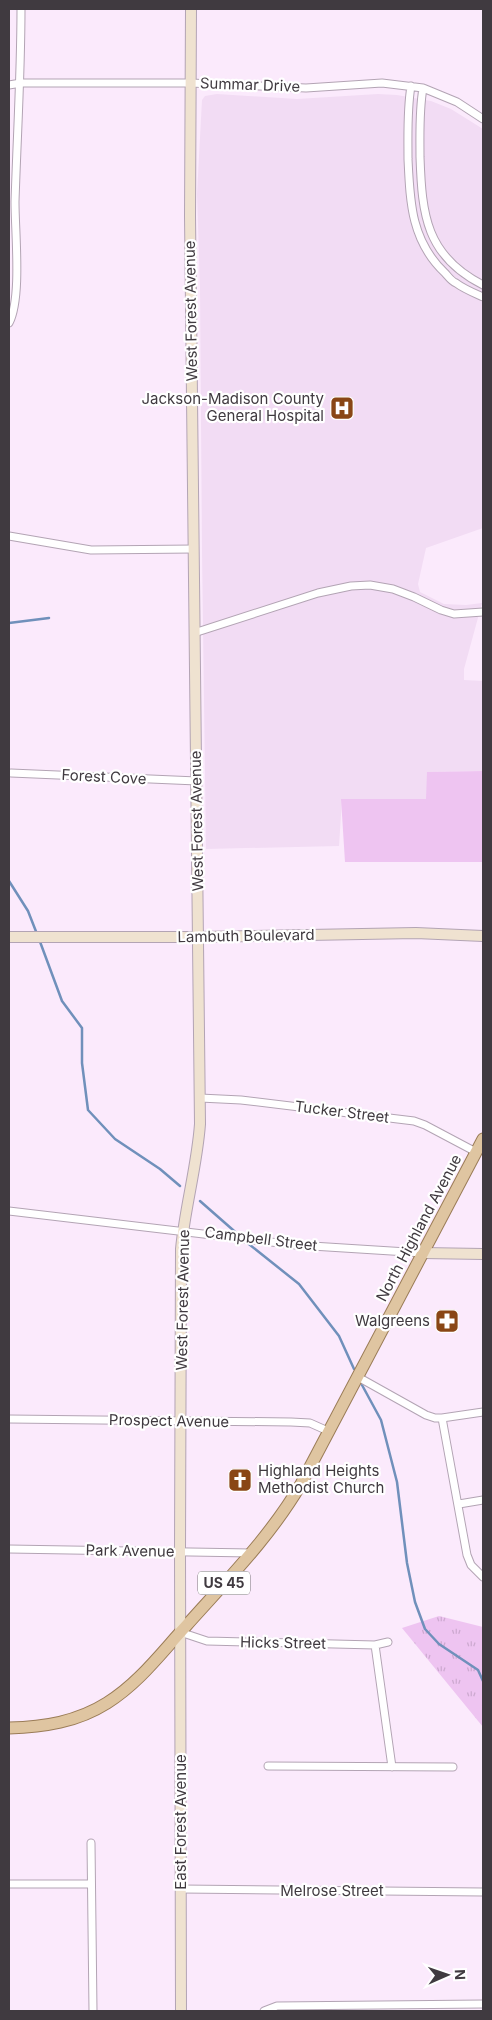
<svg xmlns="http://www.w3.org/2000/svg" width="492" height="2020" viewBox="0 0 492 2020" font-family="Inter,sans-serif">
  <defs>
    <pattern id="grass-tufts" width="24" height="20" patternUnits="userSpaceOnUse" patternTransform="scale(1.25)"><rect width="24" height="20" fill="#eec4f1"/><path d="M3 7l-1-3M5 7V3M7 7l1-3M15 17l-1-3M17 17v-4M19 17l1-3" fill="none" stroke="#cda9d0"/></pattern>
  </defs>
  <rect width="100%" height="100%" fill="#fbeafc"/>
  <path fill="#f2dcf4" d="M217,94L297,99L378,94L397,95L431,101L451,109L483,129V528L426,548L418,584L420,592L444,604L466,605L482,603L464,669V680L483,681V771L428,772L427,799H342L339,846L206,849L202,552L200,287L197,194L202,100L205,96Z"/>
  <path fill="url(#grass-tufts)" d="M439,1616L483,1627V1727L402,1628Z"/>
  <path fill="#eec4f1" d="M483,771V862H345L341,799H426L427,772Z"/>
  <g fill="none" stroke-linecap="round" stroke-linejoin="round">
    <path stroke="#7090bb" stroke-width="2.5" d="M9,623L49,618
      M9,881L28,911L37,934
      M39,939L62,1001L82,1028V1063L88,1110L115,1139L160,1169L180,1186
      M200,1201L241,1237
      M245,1241L299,1284L339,1336L354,1369
      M362,1385L381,1420L397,1482L407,1563L415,1602L425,1629L439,1644L478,1670L483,1681"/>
    <g stroke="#b3a4b4" stroke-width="9">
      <path id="street" d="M9,85L21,83H190L306,88L382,83L423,88L457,102L483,119
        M411,86C407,110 408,134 408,159C410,202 411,241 445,273C448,276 451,281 456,283C464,289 474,293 483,297
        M423,88C419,111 420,134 420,157C422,215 426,256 483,285
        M9,323C22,298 15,233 15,202C17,138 21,73 21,9
        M9,536L91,550L194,549
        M194,633L318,593L351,586L370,585L393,589L414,597L441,610L454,614L483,612
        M11,773L197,781
        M200,1098L241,1100L414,1121L425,1125L476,1152
        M9,1211L296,1245L423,1253
        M358,1377L426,1415L435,1418H442L483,1412
        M442,1418L467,1555L471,1565L483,1577
        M9,1419L291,1422L310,1423L328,1431
        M459,1504L483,1500
        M9,1549L251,1553
        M180,1632L207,1641L375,1645L388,1642
        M375,1645L392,1767
        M268,1766L453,1767
        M91,1843L93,2011
        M9,1884H90
        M181,1889L483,1892
        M264,2011L277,2006L483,2004"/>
    </g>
    <g stroke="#b3a4b4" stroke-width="12">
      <path id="secondary" d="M9,937H198L416,933L483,936
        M423,1253L483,1254
        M181,2011L180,1551L181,1249C185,1207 197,1166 200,1124L190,216L191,9"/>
    </g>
    <g stroke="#9a7c57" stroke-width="13">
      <path id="primary" d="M9,1728C44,1727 77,1722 107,1703C139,1683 161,1653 186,1626C227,1580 270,1537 301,1484L483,1139"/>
    </g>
    <use href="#street" stroke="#fff" stroke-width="7"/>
    <use href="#secondary" stroke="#efe2d0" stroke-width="10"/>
    <use href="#primary" stroke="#dfc5a1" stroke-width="11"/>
  </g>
  <defs>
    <g id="hospital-square" transform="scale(1.25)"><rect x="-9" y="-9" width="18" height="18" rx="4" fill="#894615" stroke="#fff"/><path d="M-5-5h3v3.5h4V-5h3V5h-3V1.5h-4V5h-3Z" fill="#fff"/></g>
    <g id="pharmacy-square" transform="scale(1.25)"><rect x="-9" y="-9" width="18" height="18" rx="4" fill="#894615" stroke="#fff"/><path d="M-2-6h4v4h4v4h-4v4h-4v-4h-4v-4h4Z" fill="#fff"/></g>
    <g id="church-square" transform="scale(1.25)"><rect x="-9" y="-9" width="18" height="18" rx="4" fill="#894615" stroke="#fff"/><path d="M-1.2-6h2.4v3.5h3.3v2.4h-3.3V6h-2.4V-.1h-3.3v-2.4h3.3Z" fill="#fff"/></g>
  </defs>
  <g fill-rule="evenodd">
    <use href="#hospital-square" x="342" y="408"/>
    <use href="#pharmacy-square" x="447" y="1321"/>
    <use href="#church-square" x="240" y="1480"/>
  </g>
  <g text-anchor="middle" stroke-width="4.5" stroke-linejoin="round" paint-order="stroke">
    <rect fill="#fff" stroke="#797579" stroke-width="1" x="198" y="1571.5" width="52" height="23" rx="4"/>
    <g font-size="14" font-weight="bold" fill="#403a40">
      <text x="224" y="1588">US 45</text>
    </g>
    <g font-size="15" fill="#403a40" stroke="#fff">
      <text transform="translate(250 85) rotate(2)" y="5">Summar Drive</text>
      <text transform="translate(191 311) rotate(-91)" y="5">West Forest Avenue</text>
      <text transform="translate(104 777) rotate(3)" y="5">Forest Cove</text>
      <text transform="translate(197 821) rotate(-91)" y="5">West Forest Avenue</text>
      <text transform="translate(246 936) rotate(-1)" y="5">Lambuth Boulevard</text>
      <text transform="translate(342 1112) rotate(7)" y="5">Tucker Street</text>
      <text transform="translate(419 1228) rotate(-62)" y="5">North Highland Avenue</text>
      <text transform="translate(261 1239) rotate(7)" y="5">Campbell Street</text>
      <text transform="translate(183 1300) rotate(-89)" y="5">West Forest Avenue</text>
      <text transform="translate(169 1421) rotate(1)" y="5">Prospect Avenue</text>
      <text transform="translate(130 1551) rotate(1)" y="5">Park Avenue</text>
      <text transform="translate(283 1643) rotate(1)" y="5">Hicks Street</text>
      <text transform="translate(181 1822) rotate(-90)" y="5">East Forest Avenue</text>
      <text x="332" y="1896">Melrose Street</text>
    </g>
    <g font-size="15" fill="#403a40" stroke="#fff" text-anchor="end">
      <text x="324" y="404">Jackson-Madison County<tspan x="324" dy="17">General Hospital</tspan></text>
      <text x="430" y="1326">Walgreens</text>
      <text x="258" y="1476" text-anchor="start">Highland Heights<tspan x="258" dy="17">Methodist Church</tspan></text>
    </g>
  </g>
  <rect width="492" height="2020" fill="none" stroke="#403a40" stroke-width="20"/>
  <g transform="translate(447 1975) rotate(88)" stroke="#ffffff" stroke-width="4" paint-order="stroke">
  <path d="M0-4L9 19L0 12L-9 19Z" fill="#403a40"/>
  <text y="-8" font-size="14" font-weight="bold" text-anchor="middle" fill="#403a40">N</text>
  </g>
</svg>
